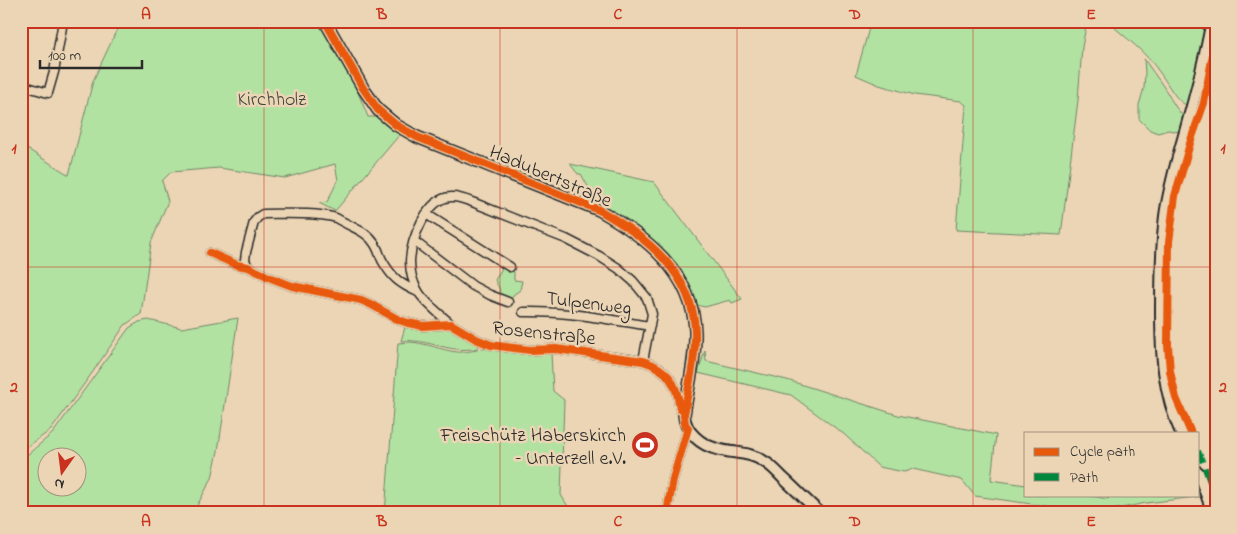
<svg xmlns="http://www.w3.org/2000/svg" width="1237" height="534" viewBox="0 0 1237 534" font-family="'Indie Flower',sans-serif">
  <rect width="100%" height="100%" fill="#ecd5b5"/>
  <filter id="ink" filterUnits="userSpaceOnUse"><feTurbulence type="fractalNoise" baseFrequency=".02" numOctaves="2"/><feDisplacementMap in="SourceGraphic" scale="10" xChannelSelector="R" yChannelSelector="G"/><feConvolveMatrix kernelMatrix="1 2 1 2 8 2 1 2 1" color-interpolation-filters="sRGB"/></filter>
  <g filter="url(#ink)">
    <path fill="#b2e2a1" stroke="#6e8666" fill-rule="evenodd" d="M121,21H318L357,90L368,117H377L401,133L335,211L319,203L327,202L338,180L335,164L285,178L219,168L171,172L162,181L168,201L151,243L141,314L125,325L92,373L51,430L21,451V145L69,175L93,81Z
      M871,21H1087L1082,47L1078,100L1061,235L956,230L966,105L961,101L915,95L879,85L856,75Z
      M1107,21H1208L1201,57L1187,105C1177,103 1167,82 1160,73C1147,53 1125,37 1107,21Z
      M1144,59C1150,68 1157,77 1163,86C1171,98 1174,107 1184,117L1180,132L1168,130L1158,133L1150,130L1139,119V105L1144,88L1145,72Z
      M570,164L654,182L742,299L732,303L730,300L705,307L696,305L677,272L600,208L581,174H578Z
      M504,265L514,272V280L522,281L520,290L513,295L511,301L497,297L500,290L495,280Z
      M238,318L218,451L212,478L193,513H21V460L53,433L129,328L139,322L148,320L182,328ZM48,456H78V486H48Z
      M405,327L423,330L448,328L478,344V348C468,350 459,350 449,348C433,345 418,339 401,341Z
      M410,342C426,343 441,350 457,352C471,353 485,346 498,349L551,353L553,391L564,400L561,495L572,513H385L398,343Z
      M705,350L706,361L787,380L898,415L996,435L991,480L1026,485V495H1086L1108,499L1109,495H1198V489H1202L1204,496L1146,503L1096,513L975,496L962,480L913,469L904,472L879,467L845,435L791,395L698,373Z"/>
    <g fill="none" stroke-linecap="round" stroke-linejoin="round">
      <g stroke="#2b2b2b" stroke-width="11">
        <path id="street" d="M21,85L48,93L54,72L62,27V21
          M426,214L510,267
          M414,241L473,286L490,295L508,302
          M210,253L237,265L248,267L271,278L292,286L361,300L370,304L399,320L408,323L423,326L451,324L476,339L491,345L530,350L556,349L643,361C668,369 677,383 680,409L685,410
          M248,267L245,260L246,252L254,222L258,217L263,214C282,214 318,212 336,218C341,221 347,224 353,227C361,231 369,235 374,243C378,248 379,254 382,260C392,278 400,284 418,292
          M523,312C567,311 607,319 650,326
          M451,324C442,316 423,301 418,291C413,283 410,271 410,261C411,241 426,198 451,197C459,196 469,201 477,204L566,239L599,256L618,268L633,281L647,298L652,314L643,361
          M667,513L673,479L688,428"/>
      </g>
      <g stroke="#2b2b2b" stroke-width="14">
        <path id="secondary" d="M325,21L363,88L378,110L396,125L417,137L599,210C645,236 693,273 695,331C696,359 688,387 684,415C685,432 701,445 717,449C734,454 749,451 765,462C772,466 777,472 783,478C795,489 807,501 820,513
          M1181,433C1163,392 1161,354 1161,311C1161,279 1161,248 1165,216C1169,186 1178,157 1186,128C1196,93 1205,57 1212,21
          M1198,472L1213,513"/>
      </g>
      <use href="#street" stroke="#ecd5b5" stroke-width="8"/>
      <use href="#secondary" stroke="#ecd5b5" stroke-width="10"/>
      <path stroke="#00873e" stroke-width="6" stroke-dasharray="12 6" stroke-linecap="butt" d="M1198,451L1216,495"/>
      <g stroke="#ecd5b5" stroke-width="11">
        <path id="cycleway" d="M325,21L363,88L378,110L396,125L417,137L599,210C645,236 693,273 695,331C696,359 688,387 684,415L685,424L688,428L673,479L667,513
          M210,253L237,265L248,267L271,278L292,286L361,300L370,304L399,320L408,323L423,326L451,324L476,339L491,345L530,350L556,349L643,361C668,369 677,383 680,409L685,410
          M1191,433L1176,398L1173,385L1170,371L1168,345L1169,242L1175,196L1191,140L1204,103L1216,38"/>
      </g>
      <use href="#cycleway" stroke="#e8590c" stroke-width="8"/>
    </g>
  </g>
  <path fill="none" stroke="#c8321e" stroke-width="1" stroke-opacity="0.55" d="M264,21V513M500,21V513M737,21V513M973,21V513M21,267H1216"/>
  <defs>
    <g id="stadium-disc" transform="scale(1.4375)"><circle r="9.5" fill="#c8321e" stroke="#ecd5b5"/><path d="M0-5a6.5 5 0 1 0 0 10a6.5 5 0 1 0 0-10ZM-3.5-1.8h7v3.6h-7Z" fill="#fff"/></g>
  </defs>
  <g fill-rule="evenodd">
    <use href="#stadium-disc" x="645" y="445"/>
  </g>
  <g text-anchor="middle" stroke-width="5" stroke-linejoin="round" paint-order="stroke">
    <g font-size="20" fill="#3f463d" stroke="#ecd5b5">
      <text x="272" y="105">Kirchholz</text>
    </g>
    <g font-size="20" fill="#2b2b2b" stroke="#ecd5b5">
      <text transform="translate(551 175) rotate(23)" y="7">Hadubertstraße</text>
      <text transform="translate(589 302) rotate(7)" y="7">Tulpenweg</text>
      <text transform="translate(544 332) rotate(6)" y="7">Rosenstraße</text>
    </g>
    <g font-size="20" fill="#2b2b2b" stroke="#ecd5b5" text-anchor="end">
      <text x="626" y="441">Freischütz Haberskirch<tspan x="626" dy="23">– Unterzell e.V.</tspan></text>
    </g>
  </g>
  <rect width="1237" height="534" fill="none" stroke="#ecd5b5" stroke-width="55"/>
  <rect x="1024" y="432" width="175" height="65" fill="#ecd5b5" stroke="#9f917e"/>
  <rect x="1034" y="448" width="25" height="8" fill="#e8590c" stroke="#9f917e"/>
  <text x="1070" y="456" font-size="15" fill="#2b2b2b">Cycle path</text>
  <rect x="1034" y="473" width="25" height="8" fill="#00873e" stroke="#9f917e"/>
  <text x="1070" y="482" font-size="15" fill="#2b2b2b">Path</text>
  <g transform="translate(62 472) rotate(194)"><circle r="24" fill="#ecd5b5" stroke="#9f917e"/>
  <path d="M0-4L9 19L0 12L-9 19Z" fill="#c8321e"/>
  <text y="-8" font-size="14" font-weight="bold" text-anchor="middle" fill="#2b2b2b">N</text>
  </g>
  <path d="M40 60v8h102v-8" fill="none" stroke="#2b2b2b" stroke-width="2.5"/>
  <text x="48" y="60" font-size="15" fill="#2b2b2b" stroke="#ecd5b5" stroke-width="4" paint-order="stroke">100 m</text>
  <rect x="28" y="28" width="1182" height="478" fill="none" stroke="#c8321e" stroke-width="2"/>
  <g font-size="16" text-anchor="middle" font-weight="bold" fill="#c8321e">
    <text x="146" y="19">A</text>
    <text x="382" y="19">B</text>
    <text x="618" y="19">C</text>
    <text x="855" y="19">D</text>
    <text x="1091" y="19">E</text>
    <text x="14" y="153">1</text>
    <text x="1223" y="153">1</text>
    <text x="14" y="392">2</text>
    <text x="1223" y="392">2</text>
    <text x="146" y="526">A</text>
    <text x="382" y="526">B</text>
    <text x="618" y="526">C</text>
    <text x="855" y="526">D</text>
    <text x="1091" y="526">E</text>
  </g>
</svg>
